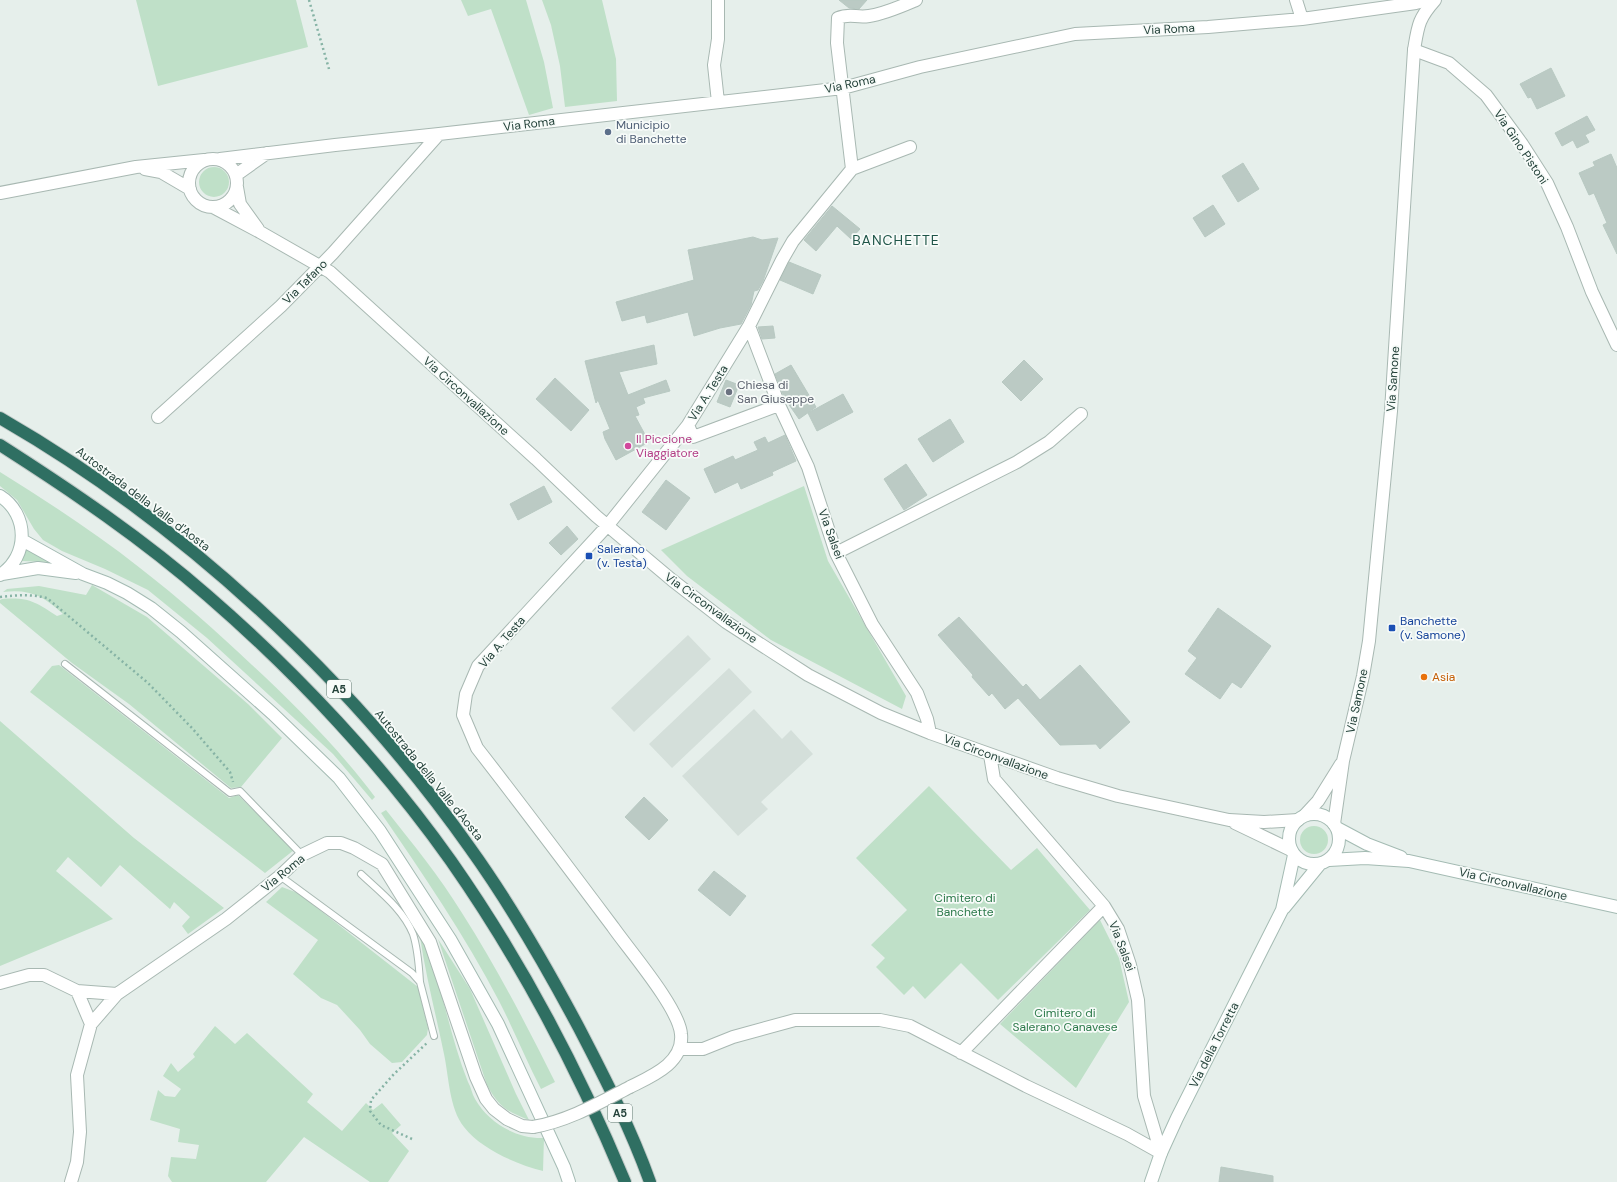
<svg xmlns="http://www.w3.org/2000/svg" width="1617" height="1182" viewBox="0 0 1617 1182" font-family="'DM Sans',sans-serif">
  <rect width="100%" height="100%" fill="#e6efeb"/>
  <path fill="#d4dfda" d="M688,635L711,659L634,732L611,708Z
    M729,668L752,692L672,768L649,744Z
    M754,709L782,739L791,730L813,754L761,802L768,809L738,836L682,776Z"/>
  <path fill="#bfe0c8" d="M136,0H296L308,47L158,86Z
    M461,0H526L544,62L553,108L529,115L491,9L468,16Z
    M542,0H602L616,59L617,101L565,107L560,66L551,25Z
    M199 182a15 15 0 1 1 30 0a15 15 0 1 1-30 0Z
    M0,472C48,502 96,533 140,568C179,598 216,631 252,665C296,706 339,749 375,797L372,800L333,754L207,638L148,590L105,569L62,551L43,540L34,529L17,500L0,486Z
    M804,486L828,561L906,696L902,709L771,640L687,576L661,550Z
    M27,547L50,562L21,561Z
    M92,585L147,617L248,704L282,738L241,787L231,788L129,704L72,663L0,603V600L2,599C29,597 35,602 57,616L63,614C43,596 31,589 3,592L7,589L39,586L86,595Z
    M59,665L229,798L238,795L294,850L265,873L30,692L52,666Z
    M0,721L134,838L224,908L188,934L182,926L190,917L174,902L170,909L120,865L101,887L68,857L56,871L113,919L0,966Z
    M929,786L1011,870L1037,848L1090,910L998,1000L961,963L925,999L913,986L904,995L876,967L885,958L871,945L907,910L856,858Z
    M386,810C413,844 440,877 462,913C497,968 526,1024 555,1082L541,1089C526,1060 514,1030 499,1001C465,936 423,874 381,813Z
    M1300 840a14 14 0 1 1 28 0a14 14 0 1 1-28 0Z
    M282,887L298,893L418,987L428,1028L427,1035L402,1062L392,1063L370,1044L360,1030L337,1005L321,998L293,974L318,940L266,902Z
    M1100,920L1119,958L1129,1002L1076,1088L1000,1024Z
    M420,937C429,952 433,967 438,983C448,1016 455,1050 468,1082C471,1087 472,1094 475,1099C489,1123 516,1139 544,1138L543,1171C516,1164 481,1149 464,1127C449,1108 449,1077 444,1054C436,1015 426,977 420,937Z
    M438,939L470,989L516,1094L529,1120C506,1111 499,1107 487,1085Z
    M215,1026L235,1044L247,1033L313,1094L307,1102L342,1131L366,1103L373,1110L382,1103L401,1125L392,1133L409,1151L388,1182H370L304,1137L266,1182H172L168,1176L171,1157L196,1159L199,1145L178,1142L180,1129L150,1120L158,1090L165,1096L175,1097L181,1089L163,1076L171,1063L178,1072L195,1057L193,1054Z"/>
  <path fill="#bbcac4" stroke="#b8c9c2" d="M839,0H867L859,9L849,8Z
    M1551,68L1565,96L1537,109L1531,97L1528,98L1520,84Z
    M1587,116L1595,130L1585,135L1589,142L1577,148L1573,140L1562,146L1555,133Z
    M1611,154L1617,168V254L1603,225L1607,223L1594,193L1589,195L1579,173L1595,166L1593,162Z
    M1243,163L1259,189L1238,202L1222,176Z
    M1213,205L1225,224L1205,237L1193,218Z
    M832,206L860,229L851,239L837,226L816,251L804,240Z
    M753,237L762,240L778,238L763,281L758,290L754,291L751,305L741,324L720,328L694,336L688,312L647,323L645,315L622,321L616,302L694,280L688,250Z
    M789,262L821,275L813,294L780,280Z
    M773,326L775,338L762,339L758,327Z
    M654,345L657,364L619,372L628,395L666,380L670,391L643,398L645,403L636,407L639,415L635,416L649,442L616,460L605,439L603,432L610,429L598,400L596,403L585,361Z
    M1024,360L1043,379L1021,401L1002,382Z
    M791,365L816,407L799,419L785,399L775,374Z
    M555,378L589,410L571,431L536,399Z
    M726,380L739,385L730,407L717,402Z
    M843,394L853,412L817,431L808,413Z
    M950,419L964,442L933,462L918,439Z
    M785,435L796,461L772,472L773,475L741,489L738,482L715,493L704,469L733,456L735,460L758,450L754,442L765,437L768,443Z
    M906,464L927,495L904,510L884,479Z
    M666,480L690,498L666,530L642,512Z
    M544,486L552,502L518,520L510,504Z
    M567,526L578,539L561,555L549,543Z
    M1218,608L1271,646L1241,688L1232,682L1220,699L1185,674L1197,658L1188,651Z
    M959,617L1023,687L1026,684L1040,700L1080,665L1130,722L1100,749L1096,744L1060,745L1018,698L1005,709L992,693L989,696L972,677L973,675L938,635Z
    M644,797L668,820L649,840L625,817Z
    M714,871L746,896L730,916L698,890Z
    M1221,1167L1273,1176V1182H1219Z"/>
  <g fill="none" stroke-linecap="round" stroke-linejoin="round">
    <g stroke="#a8b8b2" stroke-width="8">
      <path id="service" d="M65,664L230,793L240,791L302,855
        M361,874C379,891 403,909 413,934C418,949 419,966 420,982
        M280,876L412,973L420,982L434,1036"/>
    </g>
    <g stroke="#a8b8b2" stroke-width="14">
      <path id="minor" d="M1296,0L1302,19
        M1414,50L1449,63L1486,95L1522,144L1547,183L1567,227L1592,292L1617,345
        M718,102L714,65L718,39V0
        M189 183a24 24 0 1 1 48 0a24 24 0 1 1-48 0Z
        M220,159L335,145L439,134L843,88L920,67L1075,34L1208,27L1302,19L1416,3L1429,0
        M145,169L161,172L190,189
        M852,169L910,147
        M236,175L267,153
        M237,187L240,204L258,229
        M0,193L136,167L204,160
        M213,207L260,232L330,272L536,459L596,516L672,580L726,622L808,675L881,713L930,733L1057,778L1118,796L1229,820L1264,822L1298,820
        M749,326L779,405L808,467L836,553L872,624L917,693L927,719L930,733
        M158,417L281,306L333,253L439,134
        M688,425L693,437L779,405
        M836,553L1017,462L1049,442L1081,414
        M990,755L994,779L1104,906L1118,929L1130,965L1138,1000L1144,1096L1161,1153
        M1235,823L1291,850
        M0,983L29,975H44L77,991L117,994
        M77,991L91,1024
        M680,1049H703L733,1037L795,1020H880L910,1026L1026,1086L1127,1134L1161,1153
        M961,1053L1104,906
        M630,1087C652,1076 684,1063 681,1034C679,1008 629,950 613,927C568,867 523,807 477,748L463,715L466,694L478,666L608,525L688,425L749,326L782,260L793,241L852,169L837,43L838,18C850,13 856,18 869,16C884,14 902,6 916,0
        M71,1182L77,1162L80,1132L77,1075L91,1024L117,994L226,919L280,876L302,855L327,843H341L354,848L382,864L430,942L476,1077L486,1099L494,1109L507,1119L522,1126L533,1127"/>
    </g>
    <g stroke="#a8b8b2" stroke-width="14">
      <path id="tertiary" d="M1305,815L1318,801L1341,764
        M1334,824L1343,761L1363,676L1369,641L1391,411L1414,50C1418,26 1418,19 1435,0"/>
    </g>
    <g stroke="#a4bbb3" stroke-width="14">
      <path id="secondary" d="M0,496C29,514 29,557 0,575
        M22,540L83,574L107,583L127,593L151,608L181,632L273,714L339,778L380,831L450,939L498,1024L564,1167L569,1182
        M2,574L38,568L76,573
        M1289 839a25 25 0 1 1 50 0a25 25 0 1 1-50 0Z
        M1337,828L1367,844L1401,857
        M1329,860L1365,858L1409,861L1617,907
        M1284,908L1320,864
        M1151,1182L1161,1153L1177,1118L1282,910L1294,855"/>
    </g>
    <g stroke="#c2cac8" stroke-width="14">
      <path id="motorway" d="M0,418C181,522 350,678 470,848C511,905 546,966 579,1028C605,1078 631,1129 650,1182
        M0,445C72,491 143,539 208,596C297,673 383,765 451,861C521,961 578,1069 625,1182"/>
    </g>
    <path stroke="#86b3a5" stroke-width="2.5" stroke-dasharray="2 3" stroke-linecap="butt" d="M309,0L329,69
      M0,597C17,595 31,594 47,598L148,683L192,728L230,772L233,782
      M412,1139L381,1125L370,1111L371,1100L394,1074L428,1042"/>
    <use href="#service" stroke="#fff" stroke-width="6"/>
    <use href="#minor" stroke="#fff" stroke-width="12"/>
    <use href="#tertiary" stroke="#fff" stroke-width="12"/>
    <use href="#secondary" stroke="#fff" stroke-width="12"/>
    <use href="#motorway" stroke="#2f6f62" stroke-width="12"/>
    <g stroke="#a8b8b2" stroke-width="14" stroke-linecap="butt">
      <path id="minor-bridge" d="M533,1127C568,1121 599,1103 630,1087"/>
    </g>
    <use href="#minor-bridge" stroke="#fff" stroke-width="12"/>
  </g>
  <circle fill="#5c6f8a" stroke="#f7fbf9" stroke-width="1.5" cx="608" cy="132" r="4"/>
  <circle fill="#6b7280" stroke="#f7fbf9" stroke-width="1.5" cx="729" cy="392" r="4"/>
  <circle fill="#d1479c" stroke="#f7fbf9" stroke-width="1.5" cx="628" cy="446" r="4"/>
  <g fill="#1a4fb4" stroke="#f7fbf9" stroke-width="1.5">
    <rect x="585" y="552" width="8" height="8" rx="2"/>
    <rect x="1388" y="624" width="8" height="8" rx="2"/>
  </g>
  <circle fill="#e8710a" stroke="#f7fbf9" stroke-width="1.5" cx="1424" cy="677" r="4"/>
  <g text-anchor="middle" stroke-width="3.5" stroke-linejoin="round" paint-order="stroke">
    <g fill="#f7fbf9" stroke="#637a73" stroke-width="1">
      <rect x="327" y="680" width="24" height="18" rx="3"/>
      <rect x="608" y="1104" width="24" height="18" rx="3"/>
    </g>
    <g font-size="11" font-weight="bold" fill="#24423a">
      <text x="339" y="693">A5</text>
      <text x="620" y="1117">A5</text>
    </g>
    <g font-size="12" fill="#24423a" stroke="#f7fbf9">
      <text transform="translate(1169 29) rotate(-3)" y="4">Via Roma</text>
      <text transform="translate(850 84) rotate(-12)" y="4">Via Roma</text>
      <text transform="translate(529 124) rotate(-7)" y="4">Via Roma</text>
      <text transform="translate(1521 147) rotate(56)" y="4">Via Gino Pistoni</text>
      <text transform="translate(305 282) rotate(-45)" y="4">Via Tafano</text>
      <text transform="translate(1393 379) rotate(-86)" y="4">Via Samone</text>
      <text transform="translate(708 393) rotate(-58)" y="4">Via A. Testa</text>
      <text transform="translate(466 396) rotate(42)" y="4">Via Circonvallazione</text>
      <text transform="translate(143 499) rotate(37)" y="4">Autostrada della Valle d'Aosta</text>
      <text transform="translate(831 534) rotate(70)" y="4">Via Salsei</text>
      <text transform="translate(711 608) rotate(36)" y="4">Via Circonvallazione</text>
      <text transform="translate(502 642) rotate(-49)" y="4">Via A. Testa</text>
      <text transform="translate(1357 701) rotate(-78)" y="4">Via Samone</text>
      <text transform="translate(996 757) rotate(20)" y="4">Via Circonvallazione</text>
      <text transform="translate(429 775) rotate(51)" y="4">Autostrada della Valle d'Aosta</text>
      <text transform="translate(283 873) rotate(-39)" y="4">Via Roma</text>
      <text transform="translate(1513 884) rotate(13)" y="4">Via Circonvallazione</text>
      <text transform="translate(1122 946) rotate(69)" y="4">Via Salsei</text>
      <text transform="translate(1214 1045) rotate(-63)" y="4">Via della Torretta</text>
    </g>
    <g font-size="12" fill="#4e5e75" stroke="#f7fbf9" text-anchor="start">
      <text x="616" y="129">Municipio<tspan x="616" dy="14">di Banchette</tspan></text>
    </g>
    <g font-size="12" fill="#5b616d" stroke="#f7fbf9" text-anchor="start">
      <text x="737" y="389">Chiesa di<tspan x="737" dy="14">San Giuseppe</tspan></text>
    </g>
    <g font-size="12" fill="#b23c85" stroke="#f7fbf9" text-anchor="start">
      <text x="636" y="443">Il Piccione<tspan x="636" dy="14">Viaggiatore</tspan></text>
    </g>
    <g font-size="12" fill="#164399" stroke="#f7fbf9" text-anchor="start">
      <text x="597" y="553">Salerano<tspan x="597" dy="14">(v. Testa)</tspan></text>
      <text x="1400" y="625">Banchette<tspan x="1400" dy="14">(v. Samone)</tspan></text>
    </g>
    <g font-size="12" fill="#c56008" stroke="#f7fbf9" text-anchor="start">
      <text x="1432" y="681">Asia</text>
    </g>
    <g font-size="12" fill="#2d7a4b" stroke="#f7fbf9">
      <text x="965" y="902">Cimitero di<tspan x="965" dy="14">Banchette</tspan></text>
      <text x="1065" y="1017">Cimitero di<tspan x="1065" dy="14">Salerano Canavese</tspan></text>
    </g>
    <g font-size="14" letter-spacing="1" fill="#1f5548" stroke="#f7fbf9">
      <text x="896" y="245">BANCHETTE</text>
    </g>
  </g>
</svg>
